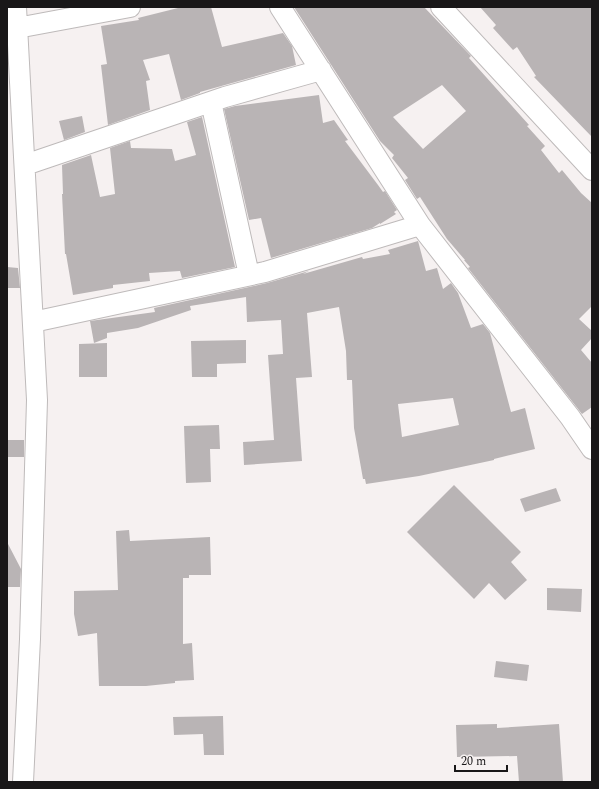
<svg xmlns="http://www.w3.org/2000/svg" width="599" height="789" viewBox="0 0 599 789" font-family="Spectral,serif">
  <rect width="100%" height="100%" fill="#f6f1f1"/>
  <path fill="#b9b4b5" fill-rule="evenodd" d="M182,7H211L222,47L283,33L292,46L296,65L200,92V93L181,100L169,54L143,60L150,80L146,81L150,110L108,125L101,65L107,64L101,26L139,20L138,18Z
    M294,7H424L471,56L469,58L529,125L527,126L545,146L541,150L559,173L562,170L581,193L592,203V306L579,319L592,331V338L581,350L592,363V407L582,414L468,268L470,267L464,260H465L447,239L420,197L417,199L405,180L408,178L392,158L394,155L380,141ZM442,85L466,111L423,149L393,117Z
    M480,7H592V137L534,77L536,76L517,47L513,50L493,28L496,25Z
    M319,95L323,123L334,120L348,140L345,141L378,185L383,192L385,191L397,210L394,212L396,214L380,224V223L372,228L271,258L261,218L249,220L224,109L235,106Z
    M82,116L85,132L64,140L59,121Z
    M202,117L235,267L182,278L180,271L149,273L150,281L113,285V288L73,295L66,254H65L62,194H63L62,165L91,155L100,197L115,194L110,148L130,141L131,148L172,149L175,161L196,155L187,122Z
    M418,241L426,271L437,268L443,289L451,283L458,293L471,328L483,324L490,333L511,412L525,408L535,449L494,459V460L419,476L366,484L365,479H363L354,428L352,380H347L346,351L339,307L307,313L312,377L296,378L302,461L244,465L243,442L274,440L268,355L283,354L281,320L247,322L246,297L190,306L191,310L138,328L107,333V338L94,343L90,321L155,312L154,308L267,283L309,271L303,274L362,257L363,259L390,254L388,250ZM453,398L459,425L402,437L398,404Z
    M7,267L18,268L20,288H7Z
    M246,340V363L217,364V377H192L191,341Z
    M107,343V377H79V344Z
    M219,425L220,449H210L211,482L186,483L184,426Z
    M7,440H24V457H7Z
    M454,485L521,552L511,562L527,580L505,600L489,583L474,599L407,532Z
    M556,488L561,501L525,512L520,499Z
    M129,530L130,541L210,537L211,575H189V578H183V644L192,643L194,680L175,681V683L146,686H99L97,633L78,636L74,614V591L118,590L116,531Z
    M7,542L21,569L20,587H7Z
    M547,588L582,589L581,612L547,610Z
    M496,661L529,665L527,681L494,677Z
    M223,716L224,755H204L203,734L174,735L173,717Z
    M497,724V728L559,724L563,782H519L517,756L457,757L456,725Z"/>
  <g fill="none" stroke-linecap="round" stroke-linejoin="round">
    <g stroke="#bebaba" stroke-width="22">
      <path id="minor" d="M16,7L37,400L30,639L23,782
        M280,7L420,225L570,417L592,449
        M441,7L592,170
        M17,28L130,7
        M211,102L249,275
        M25,165L225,97L321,70
        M33,322L265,272L420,225"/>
    </g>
    <use href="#minor" stroke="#fff" stroke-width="20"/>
  </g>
  <rect width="599" height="789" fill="none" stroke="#191718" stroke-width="16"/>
  <path d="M455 765v6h52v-6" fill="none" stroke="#191718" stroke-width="2"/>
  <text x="461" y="765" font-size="12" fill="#191718" stroke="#f6f1f1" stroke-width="3" paint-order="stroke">20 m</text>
</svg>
